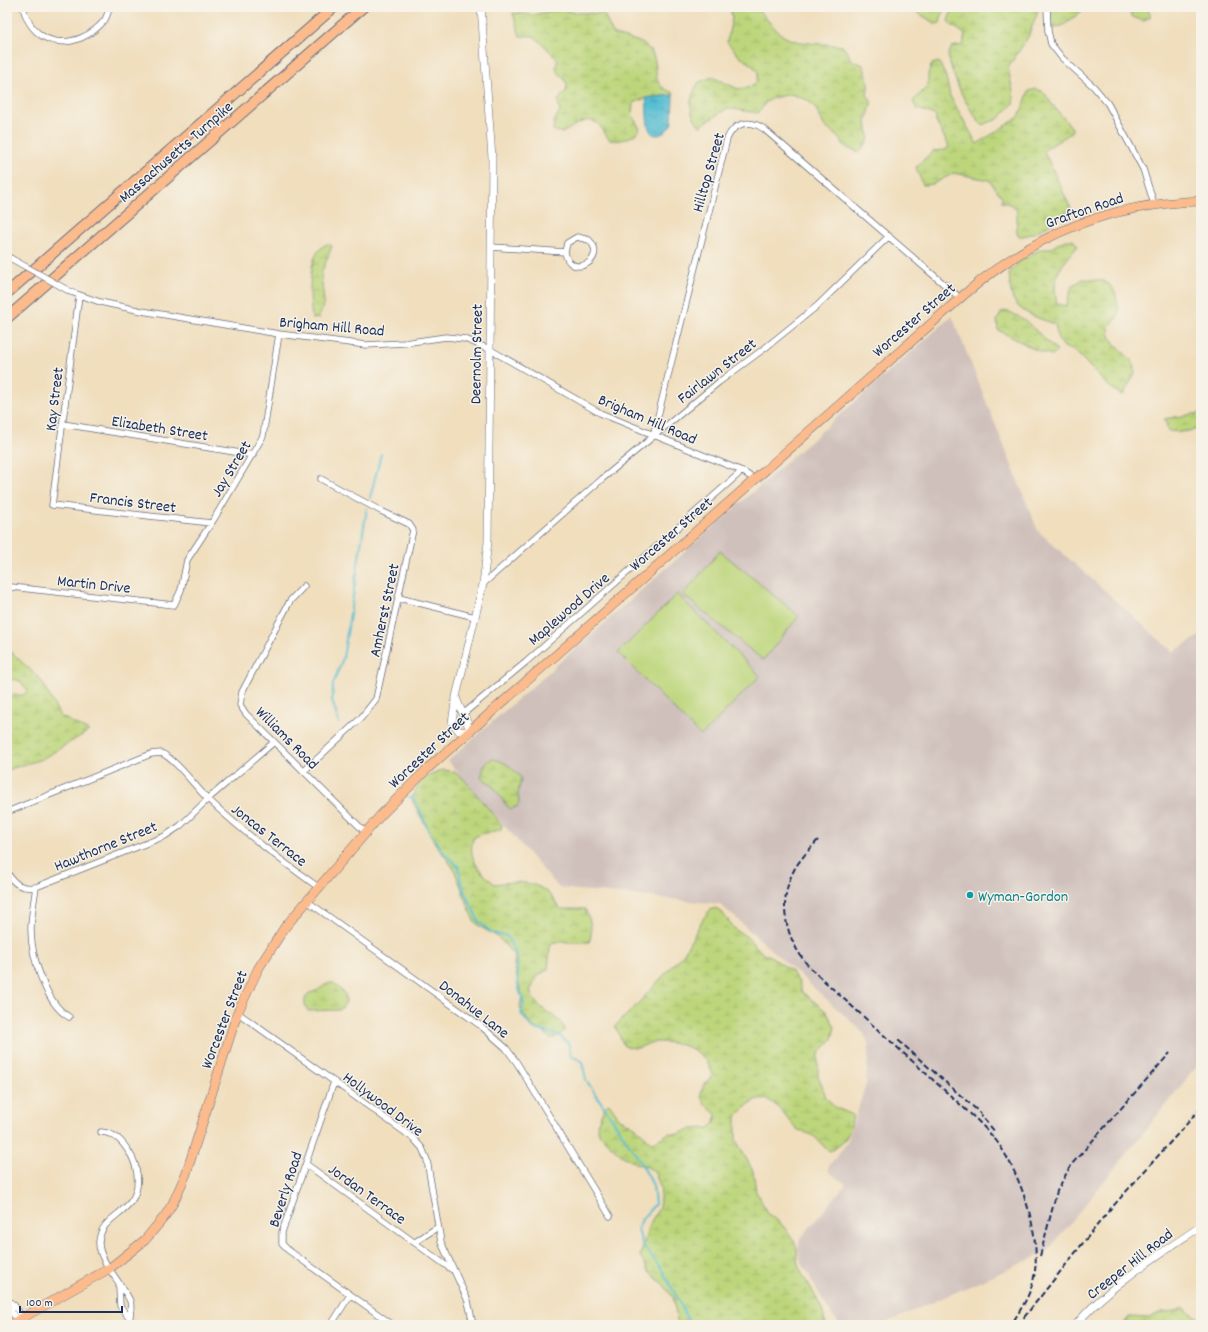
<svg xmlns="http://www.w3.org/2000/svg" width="1208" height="1332" viewBox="0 0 1208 1332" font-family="Dekko,sans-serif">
  <defs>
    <pattern id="wetland-marsh" width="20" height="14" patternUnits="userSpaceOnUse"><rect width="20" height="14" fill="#bdd67b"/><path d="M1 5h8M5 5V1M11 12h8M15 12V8" fill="none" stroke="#a2b86d"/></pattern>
    <pattern id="water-ripples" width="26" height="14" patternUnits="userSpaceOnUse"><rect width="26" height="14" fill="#54bdd1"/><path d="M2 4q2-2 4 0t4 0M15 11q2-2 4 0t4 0" fill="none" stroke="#459aad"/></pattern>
  </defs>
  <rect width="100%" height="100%" fill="#f7f3e8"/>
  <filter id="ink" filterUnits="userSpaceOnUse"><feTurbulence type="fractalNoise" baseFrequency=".025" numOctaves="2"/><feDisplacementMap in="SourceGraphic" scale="8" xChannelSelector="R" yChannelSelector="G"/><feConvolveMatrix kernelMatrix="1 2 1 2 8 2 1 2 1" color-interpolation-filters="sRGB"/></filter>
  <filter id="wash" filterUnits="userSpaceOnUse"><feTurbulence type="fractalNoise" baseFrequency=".012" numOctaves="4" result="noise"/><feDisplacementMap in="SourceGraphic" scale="16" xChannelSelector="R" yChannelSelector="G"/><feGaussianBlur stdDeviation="0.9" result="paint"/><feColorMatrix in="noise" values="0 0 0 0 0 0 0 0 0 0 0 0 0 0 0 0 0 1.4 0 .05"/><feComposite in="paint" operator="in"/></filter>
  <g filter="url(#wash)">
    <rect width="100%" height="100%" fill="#f0debd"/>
    <path fill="#cfc0bb" d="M952,316L1038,531L1173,652L1201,635V1061L1047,1252L881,1325H839L826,1306L800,1259L798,1247L801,1238L846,1184L829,1172L828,1167L847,1143L866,1084L869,1045L863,1032L720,904L559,888L448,761Z"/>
    <path fill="url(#wetland-marsh)" stroke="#6c826c" d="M730,7H757C763,15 778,34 787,38C804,45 825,43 842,46L848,53L850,59L863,65L869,83L867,94L871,101V105L866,122L869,137L867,143L859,152L847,148L835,134L825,127L815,107L807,100L791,94L773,98L765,103L760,111L757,113L732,109H726L700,126C687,111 689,98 699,82L713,77L738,89L753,86L757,80L758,72L753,66L740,57L727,42L732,18Z
      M908,7H944L940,23L936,24Z
      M953,7H1033L1038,11L1028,37L1008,68L1014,97L1013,104L998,119L982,125C966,106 953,80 948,55L952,47L963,45L965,35C960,29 953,28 948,21Z
      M1051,7H1087L1064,25L1049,30L1048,12Z
      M1125,7H1146L1150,14V17L1143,21L1133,17Z
      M558,9L572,12L604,14L613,34C624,39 642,39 650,50C663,67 646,84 674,93L673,95L646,98L633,103L632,114L640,129C634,138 620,142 610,140C606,136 604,131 601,127C589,112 574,127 562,133L553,130L554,121L560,112L558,101C560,97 564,94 566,91C572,76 550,77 558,60C554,56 537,37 533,36C529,35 525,37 520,36L513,13L534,15Z
      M939,62L946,77L950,96L977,144L1019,117L1029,91L1036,89L1044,92L1051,103L1072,128V132C1063,139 1053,143 1044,151L1071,209C1055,219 1037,237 1018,236C1012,219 1027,207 1002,202V197L989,180L954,173L933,184L923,185L916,167L933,151L946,150L949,146L936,122V116L930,113L917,109L913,101L928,86V74L932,64Z
      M1065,240H1073L1078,246C1060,268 1051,274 1057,304L1066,306L1072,286L1083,279L1104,281L1109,284L1115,292L1119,309L1117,318L1109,326C1108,351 1136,353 1135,372C1135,374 1126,389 1124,394L1121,395L1106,384L1076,352L1064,347L1058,339L1055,324C1041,319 1017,313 1012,296C1010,290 1010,281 1009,274L1019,261L1041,249H1049Z
      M327,244L332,246L321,274L324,302L319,318L312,319C310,301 305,253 327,244Z
      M1008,311L1025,320L1057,351L1052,355L1038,351L998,330L997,320L1002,312Z
      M1201,413V429L1180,432L1169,431L1164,419Z
      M7,648L41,680L60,716L89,731L42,759L7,770V695H24L28,690L18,680L7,679Z
      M492,759C503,760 515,769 521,778L518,794L519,802L518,806L511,809L506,805L492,785L481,777C483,770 484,762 492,759Z
      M444,770L454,772L463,778L502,825L501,829C492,833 480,832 473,839C467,859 481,873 495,884C514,881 537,880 551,896C555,901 557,906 561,909H585C590,918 594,933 589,942H553L550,947L548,969L537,977L530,991C535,1010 556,1013 565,1028L563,1032L555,1038H550L544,1032L533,1027L523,1014L520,1008L522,995L514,966L515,956L498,937L479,926L474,921L454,869L435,843L413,802C411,786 430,772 444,770Z
      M715,908L723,914L736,930L747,937L764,955H769L791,971L799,982L802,992L826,1011L835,1027L832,1039L820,1052L818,1058V1075L826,1097L834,1107L853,1115C850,1134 847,1142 830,1151C822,1147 819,1139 812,1135C806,1132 799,1132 795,1127C786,1117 769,1089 752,1102C746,1106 741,1112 736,1117V1140L753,1171L756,1192L770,1216C780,1220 794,1237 797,1249C798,1254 796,1261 799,1267C807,1287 824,1302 825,1325H678L673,1297L662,1283L648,1271L640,1256L649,1225L659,1208L661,1189L655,1173L648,1167L637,1164L621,1155L599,1134L597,1124L605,1107L609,1103L620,1119L635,1127L651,1142L656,1141L669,1133L678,1134L690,1129L709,1128L715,1123L716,1114C697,1099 696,1093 713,1075C704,1048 682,1042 655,1042C649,1042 643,1047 637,1048C633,1048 628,1047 624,1046L615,1026L634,1008L684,953L703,919L710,910Z
      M330,983H334L345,994L346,1002L340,1010L308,1011C304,1004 303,999 309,993C321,991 320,986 330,983Z
      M1183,1308L1201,1319V1325H1123L1129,1317L1149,1318L1161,1312L1176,1311Z"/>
    <path fill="#bdd67b" stroke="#6c826c" d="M720,551L799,616L763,660L683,595Z
      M677,594L760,676L701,736L618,653Z"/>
    <path fill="url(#water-ripples)" stroke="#387698" d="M673,95L672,123C669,128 664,135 657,135C644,136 648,107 646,98Z"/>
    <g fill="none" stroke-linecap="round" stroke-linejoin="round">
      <path stroke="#54bdd1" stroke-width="2" d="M370,498L381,454
        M339,723L332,700L333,684L343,658L367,508
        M410,797L416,801L429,832L444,853L459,867L461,883L479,922L492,933L507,936L517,957L518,987L524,1003L521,1014L532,1028L560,1036L568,1043L571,1056L582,1061L586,1080L639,1159L653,1185L655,1204L642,1219L638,1229L642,1244L662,1270L679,1301L690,1325"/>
    </g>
  </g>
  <g filter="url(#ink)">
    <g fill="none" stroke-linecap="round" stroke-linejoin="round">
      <g stroke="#666c7f" stroke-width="7">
        <path id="minor" d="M23,7C33,49 77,52 104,21C107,17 108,11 110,7
          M1047,7L1048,31L1051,44L1062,58L1094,87L1108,104L1143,169L1154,204
          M491,247L565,252C570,281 609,259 589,240L577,237L567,243L565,252
          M7,256L12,259
          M71,292L100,302L142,311L279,334L366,345L404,343L446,337L465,339L489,349L600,413L742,471L754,479
          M79,296L52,505L211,523
          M63,424L253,455
          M653,436L727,139C734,122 750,119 764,129L960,298
          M483,584L602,479L719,382L765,348L817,306L889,236
          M304,586L290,601L242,692L240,705L246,714L365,832
          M11,587L174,605L181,590L187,560L214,519L263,436L279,334
          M399,598L475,617
          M463,714L526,662L742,471
          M304,771L361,718L376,699L413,530L409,524L381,511L321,479
          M7,812L151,754L161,753C176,759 196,788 209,800C243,832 280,860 318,887
          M7,872C14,885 22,889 36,887L165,836L180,826L208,799L274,742
          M36,887C34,901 31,916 31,930C31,956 46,1004 69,1017
          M307,901L481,1026L506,1048L517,1063L610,1216
          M238,1013L413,1138L422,1148L427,1160L441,1242L468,1301L473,1325
          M334,1082L282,1232V1244L288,1250L393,1325
          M101,1132C115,1133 122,1141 129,1152C134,1159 136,1166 137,1174C142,1215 101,1211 99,1242C98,1261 123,1284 130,1301C133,1309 128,1317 130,1325
          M306,1164L451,1269
          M415,1242L438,1227
          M119,1286L120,1306L129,1318
          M7,1300L14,1305L20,1314L19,1320C12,1316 10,1310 9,1302
          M331,1325L350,1295"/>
      </g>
      <g stroke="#666c7f" stroke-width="8">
        <path id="tertiary" d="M456,697C459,710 469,719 469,732L459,731L452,722L456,697L483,584L488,542L492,158L481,7
          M1076,1325C1104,1289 1163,1252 1201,1226"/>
      </g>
      <g stroke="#666c7f" stroke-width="10">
        <path id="primary" d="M10,1325L110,1268L145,1240L165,1216L173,1203L186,1174L237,1014L258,969L285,927L380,816L427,769L966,293C1036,233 1109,204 1201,201"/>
      </g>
      <g stroke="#666c7f" stroke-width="12">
        <path id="motorway" d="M7,293L334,7
          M7,318L363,7"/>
      </g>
      <use href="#minor" stroke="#fff" stroke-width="5.5"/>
      <use href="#tertiary" stroke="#fff" stroke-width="7"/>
      <use href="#primary" stroke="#fbbb8d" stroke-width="9"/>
      <use href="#motorway" stroke="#fbbb8d" stroke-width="10"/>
      <path stroke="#1b2f5e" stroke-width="2" stroke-dasharray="6 3" stroke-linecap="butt" d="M818,840C809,850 799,860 793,872C777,906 786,941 811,969L975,1118C983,1126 991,1134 998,1143C1022,1177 1045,1243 1032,1285C1028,1299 1019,1312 1011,1325
        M898,1040L978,1111L995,1132
        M1040,1256L1057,1191L1071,1165L1170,1053
        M1018,1325L1106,1214L1201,1108"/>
      <g stroke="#666c7f" stroke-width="7" stroke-linecap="butt">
        <path id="minor-bridge" d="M12,259L71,292"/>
      </g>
      <use href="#minor-bridge" stroke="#fff" stroke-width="5.5"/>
    </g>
  </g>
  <circle fill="#0f9aa8" stroke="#f7f3e8" stroke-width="1.5" cx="970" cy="895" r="4"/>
  <g text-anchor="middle" stroke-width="3" stroke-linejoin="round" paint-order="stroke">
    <g font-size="16" fill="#1b2f5e" stroke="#f7f3e8">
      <text transform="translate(175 151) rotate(-41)" y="6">Massachusetts Turnpike</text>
      <text transform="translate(707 172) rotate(-74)" y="6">Hilltop Street</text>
      <text transform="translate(1084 209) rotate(-19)" y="6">Grafton Road</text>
      <text transform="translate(913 319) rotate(-41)" y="6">Worcester Street</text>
      <text transform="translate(332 325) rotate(5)" y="6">Brigham Hill Road</text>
      <text transform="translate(475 354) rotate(-89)" y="6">Deernolm Street</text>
      <text transform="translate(716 370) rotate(-38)" y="6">Fairlawn Street</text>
      <text transform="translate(53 399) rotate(-83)" y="6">Kay Street</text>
      <text transform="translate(648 418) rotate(23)" y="6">Brigham Hill Road</text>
      <text transform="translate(160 427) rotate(9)" y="6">Elizabeth Street</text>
      <text transform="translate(230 468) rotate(-59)" y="6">Jay Street</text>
      <text transform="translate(133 501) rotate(7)" y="6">Francis Street</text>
      <text transform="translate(670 533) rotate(-41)" y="6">Worcester Street</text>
      <text transform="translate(94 583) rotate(6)" y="6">Martin Drive</text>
      <text transform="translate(568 608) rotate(-41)" y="6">Maplewood Drive</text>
      <text transform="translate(383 610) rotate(-78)" y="6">Amherst Street</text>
      <text transform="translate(288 737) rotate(45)" y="6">Williams Road</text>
      <text transform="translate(428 749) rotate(-43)" y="6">Worcester Street</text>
      <text transform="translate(270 834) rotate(38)" y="6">Joncas Terrace</text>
      <text transform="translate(105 845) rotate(-22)" y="6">Hawthorne Street</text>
      <text transform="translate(475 1008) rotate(38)" y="6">Donahue Lane</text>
      <text transform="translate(223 1019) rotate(-69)" y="6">Worcester Street</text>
      <text transform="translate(384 1103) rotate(37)" y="6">Hollywood Drive</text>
      <text transform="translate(284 1189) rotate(-72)" y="6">Beverly Road</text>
      <text transform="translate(368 1193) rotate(36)" y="6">Jordan Terrace</text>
      <text transform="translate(1129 1263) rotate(-38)" y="6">Creeper Hill Road</text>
    </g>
    <g font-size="16" fill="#0d838f" stroke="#f7f3e8" text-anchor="start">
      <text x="978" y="901">Wyman-Gordon</text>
    </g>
  </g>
  <rect width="1208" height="1332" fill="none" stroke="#f7f3e8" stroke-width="24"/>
  <path d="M20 1306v6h102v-6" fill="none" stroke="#1b2f5e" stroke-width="2"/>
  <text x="26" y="1306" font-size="12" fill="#1b2f5e" stroke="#f7f3e8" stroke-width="3" paint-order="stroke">100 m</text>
</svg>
